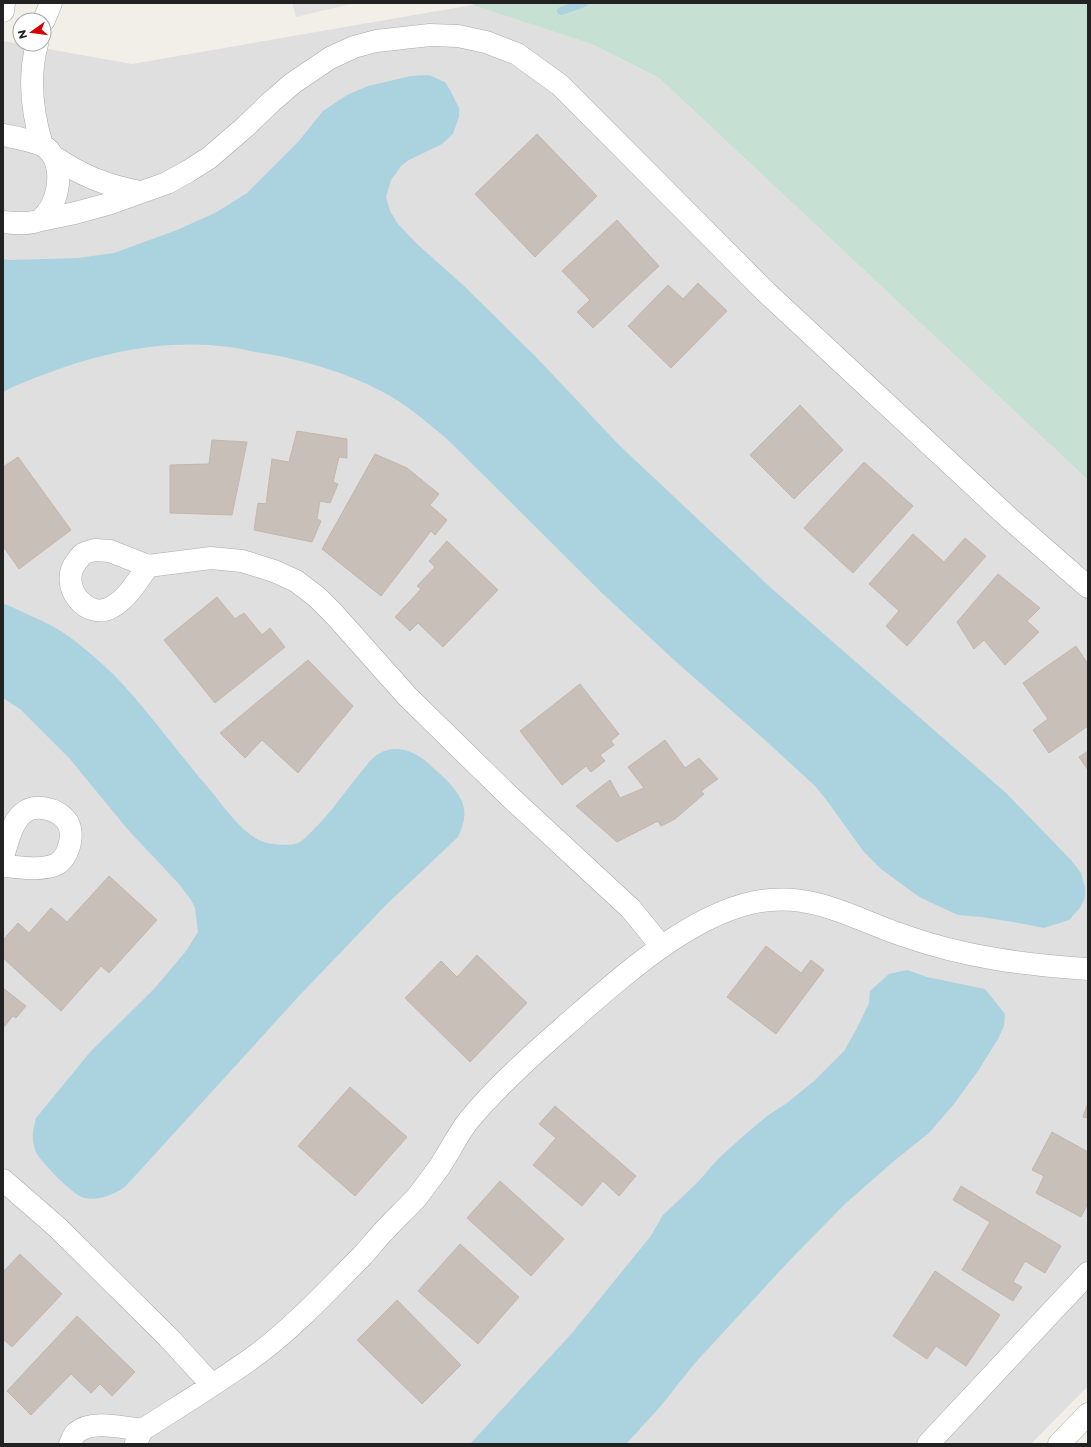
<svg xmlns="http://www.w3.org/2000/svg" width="1091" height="1447" viewBox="0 0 1091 1447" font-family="Montserrat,sans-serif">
  <rect width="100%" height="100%" fill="#f2efe9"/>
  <path fill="#e0dfdf" d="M472,5L594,45L659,78L1088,480V1386L1031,1444H3V41L132,64Z"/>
  <path fill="#c6e0d4" d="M477,3H1088V480L659,78L594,45L472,5Z"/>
  <path fill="#e2e2e2" d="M292,3H355L296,17Z"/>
  <path fill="#aad3df" d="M429,75L445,82L450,90L459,108V117L453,134L442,144L409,160L401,166L391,180L386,197L390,211L398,224L416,243L463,285L537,358L619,445L770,587L1005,792L1071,860L1081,873L1085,887V898L1080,908L1069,920L1044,928L1019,923L981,917L958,915L921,898L904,886L881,869L863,851L828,802L815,786L766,741L673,659L603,594L446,438C426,422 406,404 383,392C345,372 304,360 262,353C251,352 240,348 229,347C169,339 107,351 51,372C34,378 18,384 3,392V259L9,260L78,258L114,253L177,230L215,213L247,193L298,142L323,111L347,95L368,86L411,76Z
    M3,603C20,611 37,618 54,627C74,638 96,658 113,674C148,710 178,753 211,791C224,807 247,840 268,843C278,845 289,846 298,843C304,840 308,835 313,830C331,813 345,791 361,772C367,765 372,757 380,753C397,744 415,752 428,763C439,773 450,782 458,794C468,809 465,822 458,837L387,904L299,996L125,1187C113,1195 99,1201 84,1198C73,1195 43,1164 37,1154C35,1151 34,1146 33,1142C32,1134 34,1126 36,1118L91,1051L154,989L186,951L198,932L195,908L191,900L179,884L129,831L69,758L20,709L3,698Z
    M907,970L927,977L985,989L1005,1014L1004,1026L998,1039L978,1071L954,1104L929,1133L894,1161L845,1204L790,1260L695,1363L660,1407L626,1444H470L572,1333L650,1237L663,1215L697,1183L718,1159L741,1138L767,1116L787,1103L814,1081L844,1051L857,1028L869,1003L870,991L889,974Z"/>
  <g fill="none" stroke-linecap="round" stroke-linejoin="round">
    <path stroke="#aad3df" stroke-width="8" d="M561,11L584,3"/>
  </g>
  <path fill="#c7bfb8" stroke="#c4b6ab" d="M537,134L597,196L535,257L475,194Z
    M617,220L659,266L593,328L577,312L590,300L562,271Z
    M698,283L727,311L671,368L628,326L668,285L683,299Z
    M800,405L843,450L794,499L750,455Z
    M297,431L347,439V458L339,457L333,482L338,484L330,503L320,501L317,519L321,521L312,542L254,530L258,503L266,504L272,459L289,462Z
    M212,440L247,442L232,515L170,513V465L209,464Z
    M375,454L407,468L439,494L430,505L447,520L435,535L431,531L381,596L322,549Z
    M18,457L71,530L19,569L3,546V467Z
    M864,462L913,506L853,573L804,528Z
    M913,534L944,562L965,538L986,556L907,646L886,626L899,611L869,584Z
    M447,541L498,590L443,647L418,623L410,631L395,617L421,589L417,586L435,567L429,561Z
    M998,574L1040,608L1027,621L1039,632L1005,665L984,640L974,649L957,622Z
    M217,597L235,619L244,613L262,635L270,628L285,647L215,703L164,640Z
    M1076,646L1088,664V726L1049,753L1033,730L1048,719L1023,683Z
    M308,660L353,706L298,773L262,740L245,758L220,733Z
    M580,684L619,734L611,741L614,745L600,755L605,761L591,772L586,766L562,785L520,731Z
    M665,740L685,768L699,758L718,779L701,791L704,794L675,819L661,826L658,821L617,842L576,806L610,780L620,798L644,788L628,767Z
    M1088,751V770L1079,757Z
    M109,876L157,920L109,973L101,966L61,1011L3,958V940L18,923L29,933L51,908L67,922Z
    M766,946L801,973L811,960L824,970L776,1034L727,997Z
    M477,955L527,1003L470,1062L405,998L441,961L457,977Z
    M3,988L26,1006L16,1018L13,1016L3,1028Z
    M350,1087L407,1137L355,1196L298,1146Z
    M1088,1103V1118L1083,1117Z
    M555,1106L636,1176L619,1196L603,1181L582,1206L533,1165L556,1138L539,1124Z
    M1052,1132L1088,1152V1203L1081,1217L1036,1193L1044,1176L1032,1170Z
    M500,1181L564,1239L531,1276L467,1218Z
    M961,1186L1061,1246L1045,1273L1025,1261L1013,1282L1022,1287L1013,1301L962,1270L990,1222L953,1200Z
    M460,1244L519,1297L478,1344L418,1291Z
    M20,1254L62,1294L12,1347L3,1339V1272Z
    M935,1271L1000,1315L966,1366L936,1346L927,1359L893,1336Z
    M397,1300L461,1365L422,1404L357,1340Z
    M77,1316L135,1372L112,1396L100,1384L91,1393L71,1374L31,1415L7,1391Z"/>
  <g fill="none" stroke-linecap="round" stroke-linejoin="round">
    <g stroke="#a9a9a9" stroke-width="23">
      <path id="street" d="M3,11L4,3
        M44,20L51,3
        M37,44C28,78 32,112 42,145
        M3,135C10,136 36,142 42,145C65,158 61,197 46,214C44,216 42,219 40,220C29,225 14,223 3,222
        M53,156C82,176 105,185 140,192
        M41,220L75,213L108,204L167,183L187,172L209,158L245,127L271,102L293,83L330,58L354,47L376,41L430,35L458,36L486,42L517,54L560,85L766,292L1009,518L1088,587
        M95,550L110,551L148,566C138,580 128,598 112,607C87,622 57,585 77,561C79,559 81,555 83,554C86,552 91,551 95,550Z
        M148,566L211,558L242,561L274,571L296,581L317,597L334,614L407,696L509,796L631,909L661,946
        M3,856C8,842 11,824 22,814C34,803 56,808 66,820C76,832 69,859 55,865C39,871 20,867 3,866
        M3,1180L57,1227L168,1337L212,1385
        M142,1430C181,1405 221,1381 259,1353C296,1325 328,1290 361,1257C369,1249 376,1239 384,1231C395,1219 406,1209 417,1197C424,1188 431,1178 438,1169C449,1153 457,1135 469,1120C496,1087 533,1054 565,1026C618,980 698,905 771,900C821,896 859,921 905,936C964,957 1026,965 1088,969
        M70,1444C72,1441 73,1435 76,1433C92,1419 123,1428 142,1430L136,1443
        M928,1444L1088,1273
        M1059,1444L1088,1414"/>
    </g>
    <use href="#street" stroke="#fff" stroke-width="22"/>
  </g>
  <rect width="1091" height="1447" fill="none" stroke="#222222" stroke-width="8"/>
  <g transform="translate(32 32) rotate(256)"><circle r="19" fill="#ffffff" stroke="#a7a7a7"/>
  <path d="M0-3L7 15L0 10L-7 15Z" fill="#d40000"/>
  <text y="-6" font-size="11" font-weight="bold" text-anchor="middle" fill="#222222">N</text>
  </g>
</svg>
